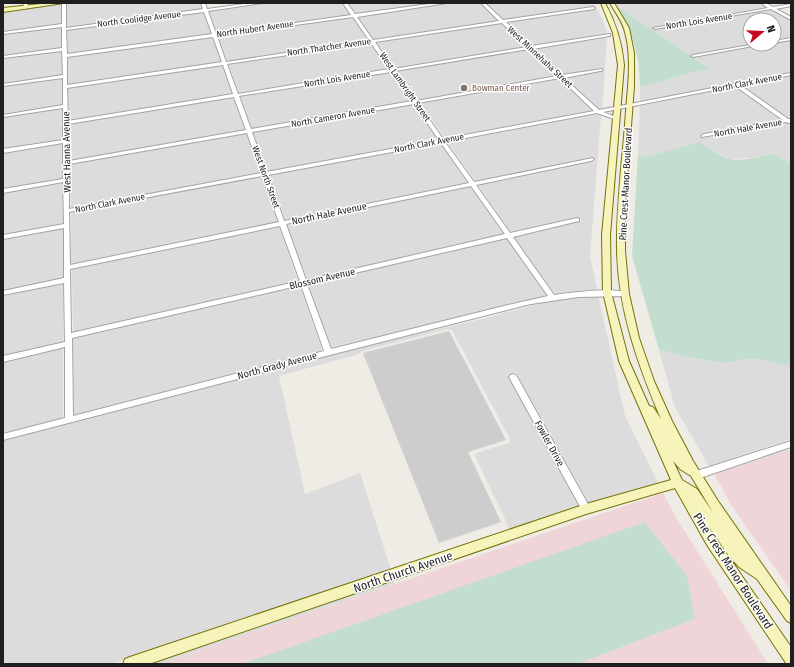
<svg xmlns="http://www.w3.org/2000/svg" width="794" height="667" viewBox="0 0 794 667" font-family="'Fira Sans Condensed',sans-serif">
  <rect width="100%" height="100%" fill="#efebe5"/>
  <path fill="#dddcdc" d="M67,3H201L203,10L67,27Z
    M268,3H343L351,15L217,34L209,11Z
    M348,3H438L356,14Z
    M452,3H480L499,21L374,40L357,16Z
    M486,3H593L603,20L607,34L532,46L506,22L596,8L594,7L504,20Z
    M615,3H760L768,8L651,28L654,29L772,10L791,21V38L774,41V20H750V44H754L690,55L617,6Z
    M62,4V24L3,32V11Z
    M204,11L212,34L68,54L67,29Z
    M352,17L369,40L227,61L218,36Z
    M501,23L526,47L395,68L376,42Z
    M62,26V48L3,56V34Z
    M213,36L222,62L68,85V57Z
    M607,37L602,110H599L565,78L604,71L601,69L563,76L534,48Z
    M791,40V73L640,103V87L709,68L694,57Z
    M370,42L389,69L239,93L228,64Z
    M529,49L557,77L418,101L396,71Z
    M62,50V75L3,84V59Z
    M222,64L233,94L69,121L68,87Z
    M391,72L412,102L252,129L240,96Z
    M791,76V118L788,119L740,85Z
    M62,78V105L3,115V86Z
    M560,79L593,111L445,138L420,103Z
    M735,86L783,120L700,136L703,138L787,123L791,126V164L774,154L751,158L730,159L715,152L700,142L644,157L638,155L640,106Z
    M234,97L245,130L70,161L69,123Z
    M414,104L438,139L267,171L253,132Z
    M62,108V140L3,149V117Z
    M597,114L601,115L590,256L597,290L555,294L514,237L582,221L578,217L511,232L478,185L596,160L593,157L475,181L447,141Z
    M246,133L260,173L71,208L70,164Z
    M62,143V179L3,189V153Z
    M440,143L468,182L285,220L269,175Z
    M261,176L278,222L71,265V212Z
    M62,183L63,223L3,235V193Z
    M471,186L504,234L307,279L287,225Z
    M279,226L298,281L73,332L72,269Z
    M63,228V278L3,291V240Z
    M507,238L547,295L479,313L331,347L308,284Z
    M63,283V342L3,356V296Z
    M300,286L322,350L74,415L73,338Z
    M598,295L625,416L658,483L589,503L516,372L507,374L579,507L509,530L506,521L474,454L508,443L510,442V439L452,330L448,329L362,351L359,354L279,376L305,494L360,473L391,570L112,664H3V440L329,354L482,319L554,300Z
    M63,348V418L3,433V362Z
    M659,350L694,358L723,363L752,358L791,366V439L709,466L675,407Z
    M394,581L395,584L159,664H149Z"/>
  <path fill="#efd5d7" d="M791,449V591L732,506L714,474Z
    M663,493L674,514L768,664H577L695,619L242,664H159Z"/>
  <path fill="#cdcdcd" d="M449,331L506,440L468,452L501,522L439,543L363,353Z"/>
  <path fill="#c3ddce" d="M617,6L709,68L640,87C640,58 633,31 617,6Z
    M700,142C709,148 720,157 730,159C742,162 762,156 774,154L791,164V366L752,358L723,363L694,358L659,350L632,256L638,155L644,157Z
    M645,522L687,576L695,619L577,664H242Z"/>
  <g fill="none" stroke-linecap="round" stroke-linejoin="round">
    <g stroke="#a3a3a3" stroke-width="2">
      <path id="street" d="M24,3H28L26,9L23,8Z
        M62,3H66V28L203,9L201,3H205L207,9L252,3H263L208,11L216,34L351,15L343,3H347L355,14L437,3H447L357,17L373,40L499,21L481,3H485L503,20L593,7L595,8L594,9L506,22L531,46L610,34V36H609L533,49L562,75L602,69V71H600L564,78L599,110L733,84L735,83H737L791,73V75L740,85L788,119H791V123H789L786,122L702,137L701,136L704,134L783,120L735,86L603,112L619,118V119L617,120L597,113L445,142L474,182L593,158L594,159L591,161L476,185L510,233L577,218L579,219V221L513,237L554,295C567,293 620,286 628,294L627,296L578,297L531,304L330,355L3,440V434L65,418V347L3,362V356L65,342L64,283L3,295V291L64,278V228L3,239V235L64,224L63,182L3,193V189L63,179V143L3,153V149L63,140V108L3,117V115L63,105V78L3,86V84L63,75L62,51L3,58V56L62,48V27L3,34V32L62,24ZM204,12L212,34L67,54L66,30ZM353,17L369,40L226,62L217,36ZM502,23L527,47L393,69L375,42ZM213,37L222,62L67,85V57ZM371,43L389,69L238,94L227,64ZM529,49L557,76L416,101L395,71ZM223,65L233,94L68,121L67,88ZM391,72L412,101L251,129L239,96ZM560,78L594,111L443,139L418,103ZM234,97L246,130L69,161L68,124ZM414,104L439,140L266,172L252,132ZM247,133L261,173L69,209V164ZM441,143L469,183L284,221L268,175ZM262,176L279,222L70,265L69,212ZM471,186L505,234L306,280L286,224ZM280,226L300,281L71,333L70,269ZM507,238L548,296L508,305L331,349L307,284ZM301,285L324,351L73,416L72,338Z
        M761,3H766L773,7L791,4V6L776,9L791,17V20L771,9L655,29L653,28L768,8Z
        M791,38V40L774,43V41Z
        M755,44H764L693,57L691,56L693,55Z
        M513,374L516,375L589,506L590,509L589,512L586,513L583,512L509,377L510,375Z
        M791,441V447L697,479L694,478L693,475L694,472L697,471Z"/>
    </g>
    <g stroke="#737309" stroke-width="2">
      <path id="secondary" d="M50,3H64L3,12V8Z
        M601,3H605C616,23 622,43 624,65L610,235L611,292L629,361L649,406L653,407L661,419C638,365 618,310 617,250C616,204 623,157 626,111C628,85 632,57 625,32C623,22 615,12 610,3H614L629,28L634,53V86L625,206V251L629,294L639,338L654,381L672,421L693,461L718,501L791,606V623L787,621L757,579L739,567L729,556L707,524L715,537L791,647V664L786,663L707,545L675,488L586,514L149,664H123L125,659L130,657L586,504L671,480L619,361L603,292L602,235L618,65L613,33ZM673,461L680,469L691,476L714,514L697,489L682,480Z"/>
    </g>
    <use href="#street" fill="#fff" fill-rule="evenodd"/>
    <use href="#secondary" fill="#f7f4bb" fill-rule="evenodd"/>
  </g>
  <circle fill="#8d6e63" stroke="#fff" stroke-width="1.5" cx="464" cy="88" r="4"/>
  <g text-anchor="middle" stroke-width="3" stroke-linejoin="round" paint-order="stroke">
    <g font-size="9" fill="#1f1f1f" stroke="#fff">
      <text transform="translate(139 19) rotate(-7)" y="3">North Coolidge Avenue</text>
      <text transform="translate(699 21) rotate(-9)" y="3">North Lois Avenue</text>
      <text transform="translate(255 29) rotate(-8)" y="3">North Hubert Avenue</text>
      <text transform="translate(329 47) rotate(-8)" y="3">North Thatcher Avenue</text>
      <text transform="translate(540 57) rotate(43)" y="3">West Minnehaha Street</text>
      <text transform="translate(337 79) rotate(-9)" y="3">North Lois Avenue</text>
      <text transform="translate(747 83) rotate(-11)" y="3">North Clark Avenue</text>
      <text transform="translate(405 87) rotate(55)" y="3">West Lambright Street</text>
      <text transform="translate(333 117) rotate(-10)" y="3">North Cameron Avenue</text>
      <text transform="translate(748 128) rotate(-10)" y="3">North Hale Avenue</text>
      <text transform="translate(429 143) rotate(-11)" y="3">North Clark Avenue</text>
      <text transform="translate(266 177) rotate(70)" y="3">West North Street</text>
      <text transform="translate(110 203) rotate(-11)" y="3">North Clark Avenue</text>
    </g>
    <g font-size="9" fill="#785e54" stroke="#fff" text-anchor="start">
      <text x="472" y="91">Bowman Center</text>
    </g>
    <g font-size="10" fill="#1f1f1f" stroke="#fff">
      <text transform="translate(66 152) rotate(-91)" y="4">West Hanna Avenue</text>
      <text transform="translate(625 184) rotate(-87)" y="4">Pine Crest Manor Boulevard</text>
      <text transform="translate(329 213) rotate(-12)" y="4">North Hale Avenue</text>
      <text transform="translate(322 278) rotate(-13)" y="4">Blossom Avenue</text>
      <text transform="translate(277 365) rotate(-15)" y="4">North Grady Avenue</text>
      <text transform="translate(550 443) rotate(61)" y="4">Fowler Drive</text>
    </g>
    <g font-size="12" fill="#1f1f1f" stroke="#fff">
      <text transform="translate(733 571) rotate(57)" y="4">Pine Crest Manor Boulevard</text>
      <text transform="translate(403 572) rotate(-19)" y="4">North Church Avenue</text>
    </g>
  </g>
  <rect width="794" height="667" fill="none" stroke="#1f1f1f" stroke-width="8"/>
  <g transform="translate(762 32) rotate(71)"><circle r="19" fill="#ffffff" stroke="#a5a5a5"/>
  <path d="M0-3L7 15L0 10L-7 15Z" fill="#c6071c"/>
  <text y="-6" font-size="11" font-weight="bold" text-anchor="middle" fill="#1f1f1f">N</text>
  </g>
</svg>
